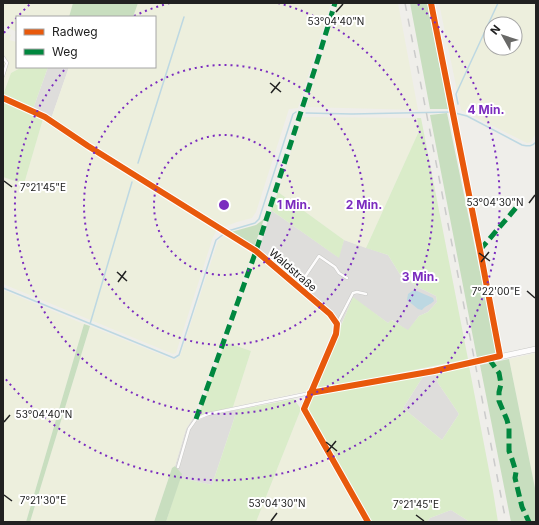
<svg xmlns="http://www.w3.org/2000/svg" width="539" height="525" viewBox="0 0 539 525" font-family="Inter,sans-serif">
  <rect width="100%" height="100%" fill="#efeeea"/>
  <path fill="#dedddb" d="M48,67H69L51,119L33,109Z
    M271,210L338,257L344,240L388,255L401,276L416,286L436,296L437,302L428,312L419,316L408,331L392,320L388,323L353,298L340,327L338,320L331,312L259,250Z
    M436,373L438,383L459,414L442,440L403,408L424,375Z
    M237,410L212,485L180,478L181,474L175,466L186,429L193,418L197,421L209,415Z
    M451,510L470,522H427L430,518Z"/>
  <path fill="#edefdd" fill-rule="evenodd" d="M3,3H73L69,17H17V32L3,25Z
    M138,3H331L298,108L289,109L256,212L252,218L237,222L224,227L51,119L69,67H155V17H133Z
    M338,3H398L418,110L306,107Z
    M439,3H536V133L531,142L527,143L461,110ZM491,24H515V48H491Z
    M3,32L11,35L9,40L17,42V67H22L11,73L3,94Z
    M302,117L417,118L419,131L366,248L344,240L278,192Z
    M43,119L217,230L213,237L176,353L173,354L3,284V177L24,184Z
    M225,235L253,252L193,418L186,429L175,466L172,468L154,522H30L90,326L174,360L180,356L218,241Z
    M256,254L327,316L332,324V332L308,391L233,407L251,351L225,342Z
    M3,290L84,324L26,522H3Z
    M536,353V493L509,359Z
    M301,409L365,522H256Z"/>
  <path fill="#daecc9" d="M22,67H48L33,109L3,95L11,73Z
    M3,101L43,119L24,184L3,177Z
    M417,118H421L468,359L320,389L316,386L353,297L388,323L391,320L408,330L419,316L428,312L437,302L436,296L416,286L401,276L388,255L366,248L419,131Z
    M278,192L344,240L339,258L271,210Z
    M225,342L251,351L233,407L198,416Z
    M469,366L493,491L498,522H470L451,510L430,518L427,522H371L307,408L312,395L424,375L403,408L442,440L459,414L438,383L436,373Z
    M294,399L301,409L256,522H166L180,478L212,485L237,410Z"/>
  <path fill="#c8debf" d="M73,3H138L133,17H69Z
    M410,3H427L448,109H430Z
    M447,113L497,354L477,358L430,115Z
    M264,219L254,247L231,232L256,225Z
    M84,324L90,326L30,522H26Z
    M509,359L536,493V522H511L480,365Z
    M175,466L182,474L166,522H154L172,468Z"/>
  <path fill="#bdd8e2" d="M412,291H417L433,298L434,301C430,305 426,305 422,310L418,309L407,300L408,294Z"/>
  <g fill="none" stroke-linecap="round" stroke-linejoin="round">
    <path stroke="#bdd8e2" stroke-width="1.5" d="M458,104L456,94L498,3
      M306,113L352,114L451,112
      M455,113L467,116L522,145C528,146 532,147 536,142
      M138,163L184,17
      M228,231L255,223L259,219L293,114L296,112
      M3,288L174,358L179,355L216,240L225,233
      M90,324L132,182"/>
    <g stroke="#c8c8c6" stroke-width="3.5">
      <path id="lane" d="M3,57L7,63L3,76
        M298,287L319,256L335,267L339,273L347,278
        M337,324L353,293L357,292L366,294
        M178,467L189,429L196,419L208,414L310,393"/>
    </g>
    <g stroke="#c8c8c6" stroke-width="6">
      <path id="street" d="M431,3L480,250L500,356
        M3,98L45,117L88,146L256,251L330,314L337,324L336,334L304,409L368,522
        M310,393L434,371L536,349"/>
    </g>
    <use href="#lane" stroke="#fdfcfc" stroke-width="2.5"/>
    <use href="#street" stroke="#fdfcfc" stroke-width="5"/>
    <path stroke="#cbcbcb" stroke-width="1.5" stroke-dasharray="8 8" stroke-linecap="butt" d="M405,3L506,522"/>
    <path stroke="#00873e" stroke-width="5" stroke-dasharray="10 5" stroke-linecap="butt" d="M480,250L521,202
      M489,359L499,373L501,384L499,392V401L507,420L509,428V451L512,459L516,472L515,478L522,507L529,522
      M196,419L256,251L318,59L335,3"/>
    <g stroke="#fff" stroke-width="8">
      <path id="cycleway" d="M3,98L45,117L88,146L256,251L330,314L337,324L336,334L304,409L368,522
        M310,393L434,371L500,356L480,250L431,3"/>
    </g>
    <use href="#cycleway" stroke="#e8590c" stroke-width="6"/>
  </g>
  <path fill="none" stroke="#212121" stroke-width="1.5" d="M336,12L343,4M270,83L281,92M271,93L280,82M4,181L12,187M529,203L535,195M479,253L490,261M481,262L489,252M117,272L127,281M118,282L126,271M527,291L535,298M4,422L10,415M326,442L337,451M327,452L336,441M4,495L12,501M416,515L424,521M271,521L277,513"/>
  <g fill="none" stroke="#7b2cbf" stroke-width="2" stroke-dasharray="2 4">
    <circle cx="224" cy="205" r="70"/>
    <circle cx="224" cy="205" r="140"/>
    <path d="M134 16A209 209 0 0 1 170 3M278 3A209 209 0 1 1 66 68"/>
    <path d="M4 33A279 279 0 0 1 30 4M418 4A279 279 0 1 1 4 377"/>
  </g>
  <g text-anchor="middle" stroke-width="4" stroke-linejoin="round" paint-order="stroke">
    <g font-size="11" fill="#212121" stroke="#fff">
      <text transform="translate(293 270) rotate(41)" y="4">Waldstraße</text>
    </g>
  </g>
  <g font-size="10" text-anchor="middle" fill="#212121" stroke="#fff" stroke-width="4" stroke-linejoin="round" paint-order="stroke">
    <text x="336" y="25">53°04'40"N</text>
    <text x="43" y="191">7°21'45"E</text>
    <text x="495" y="206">53°04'30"N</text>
    <text x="496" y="295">7°22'00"E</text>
    <text x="44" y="418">53°04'40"N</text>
    <text x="43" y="504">7°21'30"E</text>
    <text x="277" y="507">53°04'30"N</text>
    <text x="416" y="508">7°21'45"E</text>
  </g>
  <circle cx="224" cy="205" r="6" fill="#7b2cbf" stroke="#fff" stroke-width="2"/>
  <g font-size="12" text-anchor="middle" font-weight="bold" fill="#7b2cbf" stroke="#fff" stroke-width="4" stroke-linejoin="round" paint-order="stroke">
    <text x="486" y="114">4 Min.</text>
    <text x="294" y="209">1 Min.</text>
    <text x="364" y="209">2 Min.</text>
    <text x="420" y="281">3 Min.</text>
  </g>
  <rect width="539" height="525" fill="none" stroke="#212121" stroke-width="8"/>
  <rect x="16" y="16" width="140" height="52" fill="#ffffff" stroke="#a6a6a6"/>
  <rect x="24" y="29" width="20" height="6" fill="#e8590c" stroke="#a6a6a6"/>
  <text x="52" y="36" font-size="12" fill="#212121">Radweg</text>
  <rect x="24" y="49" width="20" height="6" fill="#00873e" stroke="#a6a6a6"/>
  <text x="52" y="56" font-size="12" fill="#212121">Weg</text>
  <g transform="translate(503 36) rotate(309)"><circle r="19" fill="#ffffff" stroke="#a6a6a6"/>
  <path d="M0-3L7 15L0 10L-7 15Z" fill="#696967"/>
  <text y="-6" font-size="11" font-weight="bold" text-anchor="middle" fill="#212121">N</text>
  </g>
</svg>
